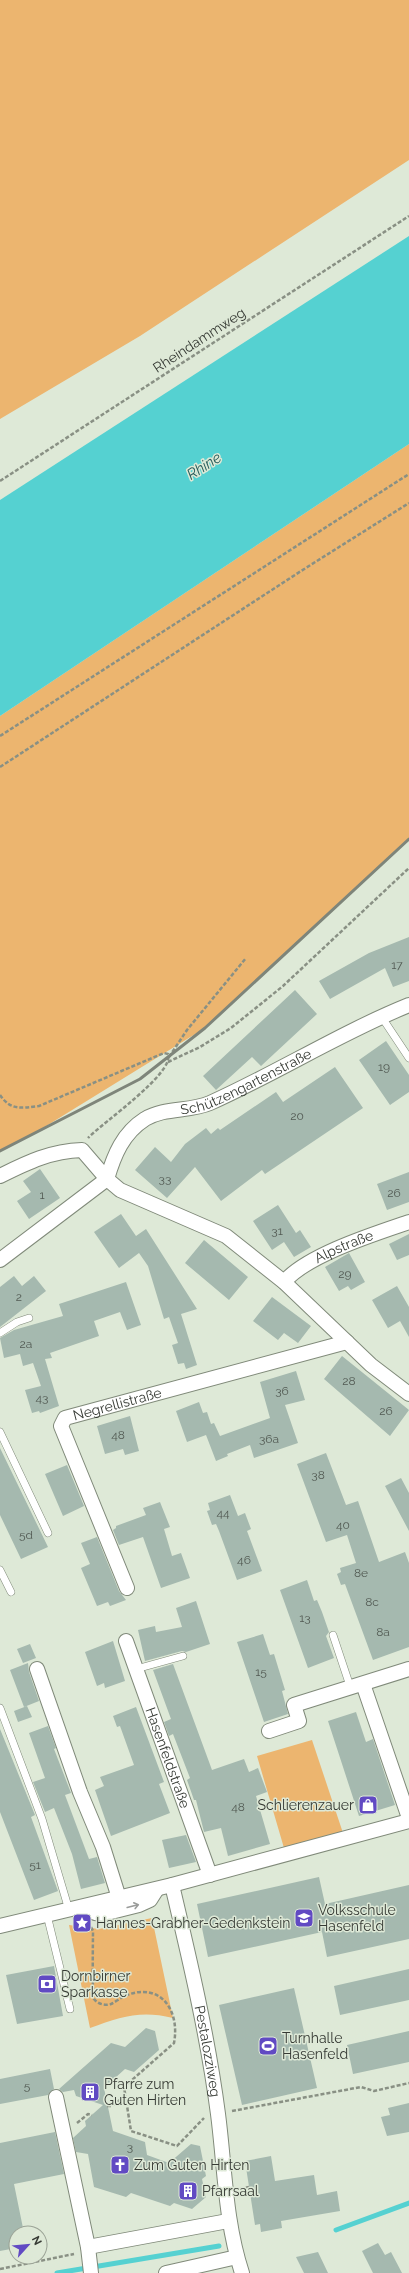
<svg xmlns="http://www.w3.org/2000/svg" width="409" height="2273" viewBox="0 0 409 2273" font-family="Raleway,sans-serif">
  <rect width="100%" height="100%" fill="#dee9d7"/>
  <path fill="#ecb56f" d="M0,0H409V160L140,336L0,419Z
    M409,444V839L205,1028L30,1136L0,1151V716Z
    M312,1740L343,1833L284,1848L257,1756Z
    M152,1918L173,2018C140,2010 121,2017 90,2028L69,1925L99,1929Z"/>
  <path fill="#55d1d1" d="M409,236V444L0,716V500Z"/>
  <g fill="none" stroke-linecap="round" stroke-linejoin="round">
    <path stroke="#55d1d1" stroke-width="5" d="M336,2230L409,2203
      M57,2273L219,2246"/>
  </g>
  <path fill="#a5b9af" d="M409,937V981L393,987L385,968L330,999L319,981L369,953Z
    M295,990L317,1014L261,1066L252,1057L216,1090L203,1076Z
    M386,1041L409,1075V1092L390,1105L359,1060Z
    M335,1067L363,1108L265,1174L262,1170L221,1201L195,1167L167,1198L135,1170L155,1147L171,1162L185,1144L206,1128L211,1134L218,1128L220,1130L276,1092L283,1102Z
    M40,1169L60,1198L29,1219L17,1201L31,1192L23,1181Z
    M409,1172V1202L387,1210L377,1184Z
    M278,1205L296,1233L300,1230L311,1247L294,1257L284,1242L272,1250L253,1221Z
    M121,1214L136,1236L146,1229L197,1309L181,1314L197,1365L186,1369L184,1363L178,1364L172,1345L178,1343L169,1317L164,1319L148,1266L139,1253L119,1268L94,1232Z
    M409,1234V1255L397,1260L389,1244Z
    M204,1240L248,1277L229,1300L185,1263Z
    M349,1253L365,1282L351,1290L348,1286L339,1291L325,1267Z
    M14,1276L22,1286L34,1276L46,1291L0,1327V1287Z
    M126,1282L141,1325L127,1330L120,1312L94,1321L99,1336L50,1353L52,1358L45,1359L59,1406L40,1413L39,1411L32,1413L25,1390L41,1386L33,1363L23,1366L20,1354L4,1358L0,1338L14,1330L63,1316L59,1304Z
    M397,1286L409,1307V1337L400,1321L388,1328L372,1300Z
    M272,1297L311,1326L298,1343L284,1333L278,1340L253,1321Z
    M342,1356L409,1410L390,1436L324,1379Z
    M296,1371L305,1400L285,1405L298,1443L254,1458L250,1445L227,1454L228,1456L216,1461L206,1435L187,1442L176,1411L199,1402L203,1413L207,1412L211,1424L214,1423L220,1436L270,1418L260,1382Z
    M130,1416L139,1451L125,1455L123,1449L105,1454L97,1426Z
    M0,1448L48,1547L21,1559L0,1515Z
    M326,1453L346,1505L358,1501L379,1562L405,1552L409,1563V1647L373,1660L345,1584L341,1585L337,1574L341,1572L340,1568L356,1563L347,1535L326,1542L297,1464Z
    M67,1465L84,1506L63,1516L45,1474Z
    M401,1478L409,1493V1531L385,1486Z
    M230,1495L238,1516L245,1513L251,1529L247,1531L262,1571L237,1580L219,1531L216,1524L212,1525L207,1511L210,1510L208,1503Z
    M160,1502L170,1527L164,1529L172,1556L181,1553L190,1578L161,1588L143,1537L119,1545L113,1530L116,1528V1526L146,1515L143,1508Z
    M97,1537L119,1591L126,1600L110,1606L108,1602L97,1606L81,1568L90,1564L81,1543Z
    M307,1580L314,1601L317,1600L322,1612L329,1632L326,1636L334,1658L308,1668L280,1590Z
    M196,1601L210,1644L186,1652L182,1651L145,1661L138,1630L155,1626L156,1632L182,1627L176,1608Z
    M263,1634L270,1655L274,1654L285,1690L282,1691L288,1714L264,1722L237,1642Z
    M113,1641L125,1681L105,1688L104,1683L97,1686L85,1652Z
    M30,1644L36,1658L23,1663L17,1649Z
    M28,1663L29,1672L39,1701L24,1707L10,1670Z
    M173,1664L212,1770L244,1759L249,1772L258,1768L267,1792L256,1796L270,1844L228,1856L221,1828L204,1832L196,1800H194L187,1780L190,1778L173,1734L169,1736L164,1722L171,1719L153,1670Z
    M27,1706L32,1717L18,1722L14,1711Z
    M136,1707L164,1782L159,1784L170,1813L111,1836L95,1790L104,1786L100,1777L134,1765L120,1726L117,1727L113,1716Z
    M356,1712L366,1742L373,1739L395,1805L359,1816L328,1721Z
    M48,1726L56,1748L54,1749L71,1793L65,1795L89,1859L97,1857L105,1883L81,1889L72,1854L54,1808L45,1812L33,1782L45,1778L29,1733Z
    M0,1729L35,1815L31,1817L58,1891L34,1900L0,1812Z
    M186,1835L196,1862L169,1868L162,1840Z
    M319,1877L325,1904L409,1885V1939L327,1957L322,1932L208,1957L197,1904Z
    M54,1966L63,2016L17,2024L6,1975Z
    M409,1969V2000L340,2015L334,1986Z
    M294,1988L317,2088L242,2105L219,2005Z
    M146,2028L155,2031L159,2050L134,2072L125,2069L104,2088L113,2131L145,2142L147,2155L169,2163L191,2144L200,2146L206,2176L202,2179L206,2197L192,2209L174,2203L170,2206L131,2193L126,2197L94,2187L88,2154L76,2152L73,2138L86,2126L85,2121L103,2105L76,2096L74,2090L63,2092L59,2089L111,2043L125,2047Z
    M409,2031V2062L353,2074L347,2045Z
    M50,2069L54,2089L48,2095L0,2104V2079Z
    M409,2103V2132L387,2136L381,2117L390,2115L388,2108Z
    M55,2132L64,2174L14,2184L24,2233H16V2248L0,2251V2143Z
    M271,2156L275,2181L314,2175L317,2195L337,2191L340,2211L281,2221L282,2228L261,2232L260,2224L255,2225L245,2161Z
    M378,2243L385,2255L391,2252L402,2273H373L362,2251Z
    M318,2252L328,2273H304L296,2257Z"/>
  <g fill="none" stroke-linecap="round" stroke-linejoin="round">
    <g stroke="#808a7a" stroke-width="8">
      <path id="lane" d="M381,1016L409,1058
        M0,1333L17,1322L29,1318
        M0,1432L48,1533
        M0,1570L11,1592
        M333,1635L350,1686
        M136,1669L183,1656
        M0,1708L42,1819L69,1910
        M47,1915L70,2009"/>
    </g>
    <g stroke="#808a7a" stroke-width="16">
      <g id="street">
        <path d="M0,1176C28,1162 51,1151 82,1150L107,1179L120,1190L226,1236L284,1282L371,1365L409,1394"/>
        <path id="s1" d="M107,1179C114,1155 123,1133 145,1119C165,1107 189,1112 210,1103C277,1073 340,1033 409,1005"/>
        <path d="M0,1260L107,1179"/>
        <path id="s2" d="M284,1282C307,1255 374,1234 409,1222"/>
        <path id="s3" d="M127,1588L61,1426L65,1418L347,1342"/>
        <path id="s4" d="M126,1641L210,1875"/>
        <path d="M37,1669L80,1792L103,1847L119,1898"/>
        <path d="M363,1684L409,1818"/>
        <path d="M269,1731L299,1721L294,1705L409,1669"/>
        <path id="s5" d="M172,1885C190,1961 208,2037 218,2114C225,2168 225,2221 242,2273"/>
        <path d="M82,1907L95,1913L103,1914L139,1905L150,1900L157,1889"/>
        <path d="M0,1926L172,1885L409,1821"/>
        <path d="M56,2097L88,2247L91,2273"/>
        <path d="M88,2247L228,2221"/>
        <path d="M166,2273L237,2257"/>
      </g>
    </g>
    <path stroke="#899084" stroke-width="2.5" stroke-dasharray="4 2" stroke-linecap="butt" d="M0,481L409,216
      M0,736L409,474
      M0,767L301,571L409,503
      M169,1057L187,1030L246,958
      M168,1062L200,1047L231,1028L283,986L409,868
      M0,1095C11,1111 21,1108 39,1106L164,1053L168,1054C175,1073 102,1123 88,1138
      M91,1927L93,1931C93,1939 92,1996 94,1999C98,2004 105,2006 111,2004C116,2002 121,1997 127,1995C162,1982 180,2012 174,2043L124,2087L131,2131L177,2146L204,2118
      M107,2106H112L122,2098L125,2099
      M232,2111L361,2087L374,2091L409,2083
      M77,2123L88,2114L92,2115
      M240,2189L249,2187
      M0,2269L74,2254"/>
    <use href="#lane" stroke="#fff" stroke-width="7"/>
    <use href="#street" stroke="#fff" stroke-width="14"/>
    <path stroke="#7e857a" stroke-width="3" d="M0,1151L140,1079L205,1028L409,839"/>
  </g>
  <defs><path id="oneway-shaft" d="M-6 0H5M1.5-3L5.5 0L1.5 3" fill="none" stroke-width="1.6" stroke-linecap="round" stroke-linejoin="round"/></defs>
  <use stroke="#9a9c9a" href="#oneway-shaft" transform="translate(133 1906) rotate(-14)"/>
  <defs>
    <g id="shop-square" transform="scale(1)"><rect x="-9" y="-9" width="18" height="18" rx="4" fill="#614ac3" stroke="#dee9d7"/><path d="M-5-2.5h2.3a2.7 3.5 0 0 1 5.4 0H5L5.5 6h-11ZM-1.5-2.5h3a1.5 2.3 0 0 0-3 0Z" fill="#fff"/></g>
    <g id="school-square" transform="scale(1)"><rect x="-9" y="-9" width="18" height="18" rx="4" fill="#614ac3" stroke="#dee9d7"/><path d="M0-5L7-2L0 1L-7-2ZM-4 1L0 2.5L4 1V4Q0 6-4 4Z" fill="#fff"/></g>
    <g id="sight-square" transform="scale(1)"><rect x="-9" y="-9" width="18" height="18" rx="4" fill="#614ac3" stroke="#dee9d7"/><path d="M0-6L1.8-2.2L6-1.7L2.9 1.2L3.7 5.4L0 3.3L-3.7 5.4L-2.9 1.2L-6-1.7L-1.8-2.2Z" fill="#fff"/></g>
    <g id="bank-square" transform="scale(1)"><rect x="-9" y="-9" width="18" height="18" rx="4" fill="#614ac3" stroke="#dee9d7"/><path d="M-6-4H6V4H-6ZM0-2.3a2.3 2.3 0 1 0 0 4.6a2.3 2.3 0 1 0 0-4.6Z" fill="#fff"/></g>
    <g id="stadium-square" transform="scale(1)"><rect x="-9" y="-9" width="18" height="18" rx="4" fill="#614ac3" stroke="#dee9d7"/><path d="M0-5a6.5 5 0 1 0 0 10a6.5 5 0 1 0 0-10ZM-3.5-1.8h7v3.6h-7Z" fill="#fff"/></g>
    <g id="building-square" transform="scale(1)"><rect x="-9" y="-9" width="18" height="18" rx="4" fill="#614ac3" stroke="#dee9d7"/><path d="M-4-6H4V6H1V3H-1V6H-4ZM-2.5-4.3h1.7v1.8h-1.7ZM.8-4.3h1.7v1.8H.8ZM-2.5-1h1.7V.8h-1.7ZM.8-1h1.7V.8H.8Z" fill="#fff"/></g>
    <g id="church-square" transform="scale(1)"><rect x="-9" y="-9" width="18" height="18" rx="4" fill="#614ac3" stroke="#dee9d7"/><path d="M-1.2-6h2.4v3.5h3.3v2.4h-3.3V6h-2.4V-.1h-3.3v-2.4h3.3Z" fill="#fff"/></g>
  </defs>
  <g fill-rule="evenodd">
    <use href="#shop-square" x="368" y="1805"/>
    <use href="#school-square" x="304" y="1918"/>
    <use href="#sight-square" x="82" y="1923"/>
    <use href="#bank-square" x="47" y="1984"/>
    <use href="#stadium-square" x="268" y="2046"/>
    <use href="#building-square" x="90" y="2092"/>
    <use href="#church-square" x="120" y="2165"/>
    <use href="#building-square" x="188" y="2191"/>
  </g>
  <g text-anchor="middle" stroke-width="3" stroke-linejoin="round" paint-order="stroke">
    <g font-size="12" fill="#525a53">
      <text x="397" y="969">17</text>
      <text x="384" y="1071">19</text>
      <text x="297" y="1120">20</text>
      <text x="165" y="1183">33</text>
      <text x="394" y="1197">26</text>
      <text x="42" y="1199">1</text>
      <text x="277" y="1235">31</text>
      <text x="345" y="1278">29</text>
      <text x="19" y="1301">2</text>
      <text x="26" y="1348">2a</text>
      <text x="349" y="1385">28</text>
      <text x="282" y="1395">36</text>
      <text x="42" y="1402">43</text>
      <text x="386" y="1415">26</text>
      <text x="118" y="1439">48</text>
      <text x="269" y="1443">36a</text>
      <text x="318" y="1479">38</text>
      <text x="223" y="1517">44</text>
      <text x="343" y="1529">40</text>
      <text x="26" y="1539">5d</text>
      <text x="244" y="1564">46</text>
      <text x="361" y="1577">8e</text>
      <text x="372" y="1606">8c</text>
      <text x="305" y="1622">13</text>
      <text x="383" y="1636">8a</text>
      <text x="261" y="1676">15</text>
      <text x="238" y="1811">48</text>
      <text x="35" y="1869">51</text>
      <text x="27" y="2090">5</text>
      <text x="130" y="2151">3</text>
    </g>
    <g font-size="14" fill="#363a34" stroke="#dee9d7">
      <text transform="translate(199 340) rotate(-33)" y="5">Rheindammweg</text>
      <text dy="5" stroke="none"><textPath href="#s1" startOffset="181">Schützengartenstraße</textPath></text>
      <text dy="5" stroke="none"><textPath href="#s2" startOffset="70">Alpstraße</textPath></text>
      <text dy="5" stroke="none"><textPath href="#s3" startOffset="238">Negrellistraße</textPath></text>
      <text dy="5" stroke="none"><textPath href="#s4" startOffset="124">Hasenfeldstraße</textPath></text>
      <text dy="5" stroke="none"><textPath href="#s5" startOffset="170">Pestalozziweg</textPath></text>
    </g>
    <g font-size="14" fill="#363a34" stroke="#dee9d7" text-anchor="start">
      <text x="354" y="1810" text-anchor="end">Schlierenzauer</text>
      <text x="318" y="1915">Volksschule<tspan x="318" dy="16">Hasenfeld</tspan></text>
      <text x="96" y="1928">Hannes-Grabher-Gedenkstein</text>
      <text x="61" y="1981">Dornbirner<tspan x="61" dy="16">Sparkasse</tspan></text>
      <text x="282" y="2043">Turnhalle<tspan x="282" dy="16">Hasenfeld</tspan></text>
      <text x="104" y="2089">Pfarre zum<tspan x="104" dy="16">Guten Hirten</tspan></text>
      <text x="134" y="2170">Zum Guten Hirten</text>
      <text x="202" y="2196">Pfarrsaal</text>
    </g>
    <g font-size="15" font-style="italic" fill="#275c5b" stroke="#dee9d7">
      <text transform="translate(204 466) rotate(-33)" y="5">Rhine</text>
    </g>
  </g>
  <g transform="translate(28 2245) rotate(63)"><circle r="19" fill="#dee9d7" stroke="#9ba396"/>
  <path d="M0-3L7 15L0 10L-7 15Z" fill="#614ac3"/>
  <text y="-6" font-size="11" font-weight="bold" text-anchor="middle" fill="#363a34">N</text>
  </g>
</svg>
